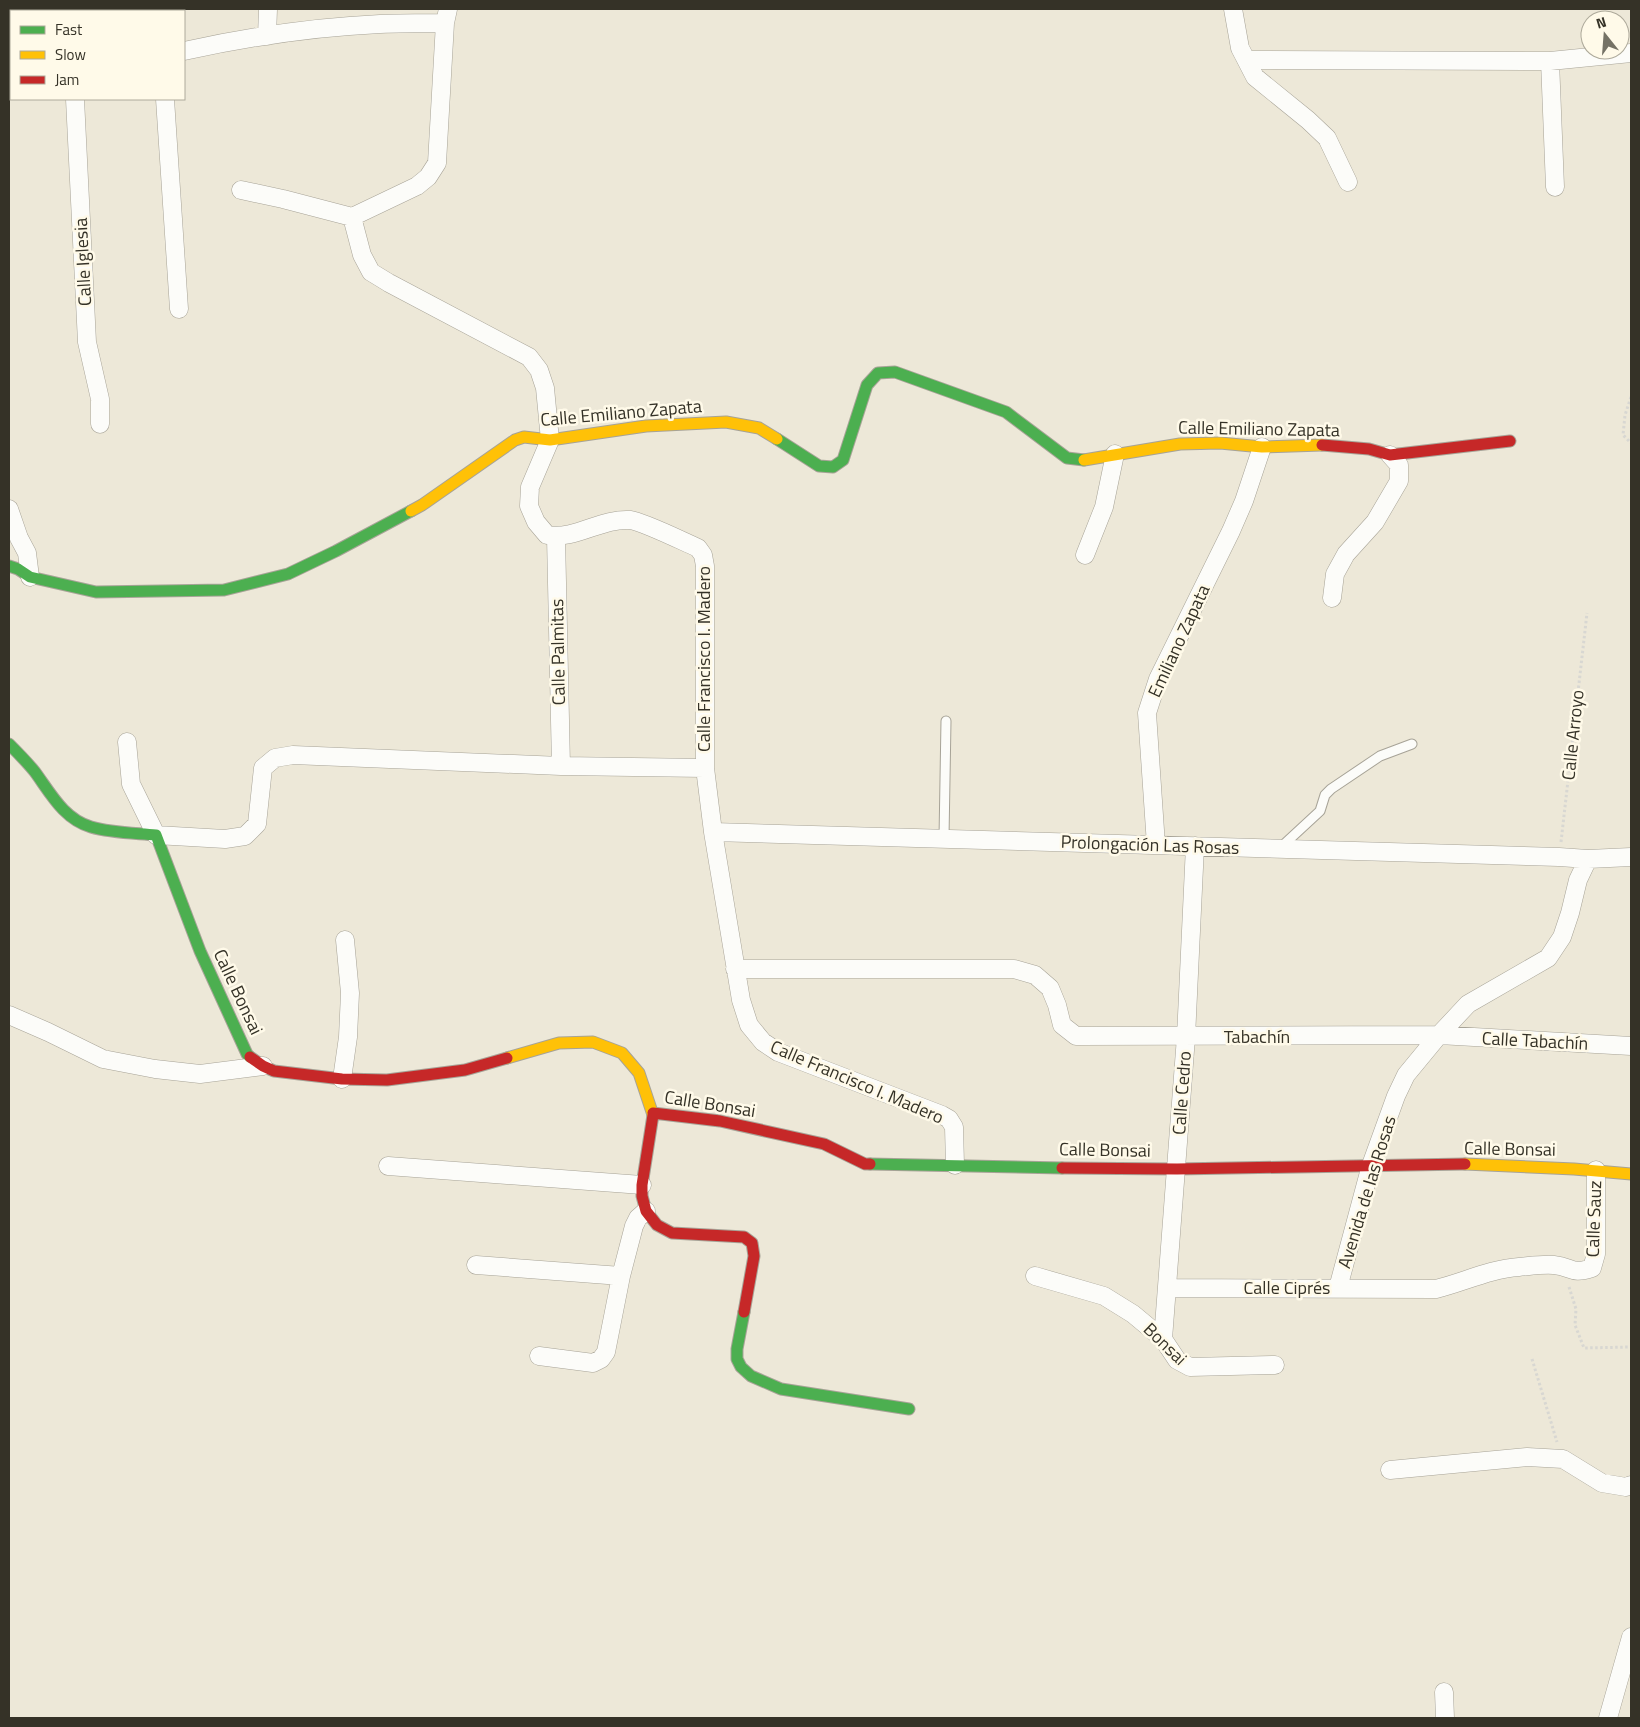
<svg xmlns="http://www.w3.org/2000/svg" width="1640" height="1727" viewBox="0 0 1640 1727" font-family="'Titillium Web',sans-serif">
  <rect width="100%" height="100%" fill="#ede8d8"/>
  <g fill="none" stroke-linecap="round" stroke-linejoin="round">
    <g stroke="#a7a397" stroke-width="11">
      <path id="lane" d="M944,838L946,721
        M1280,848L1320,811L1325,795L1331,789L1380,756L1412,744"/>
    </g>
    <g stroke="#a7a397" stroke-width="19">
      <path id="street" d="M170,9V11
        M1233,9L1240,48L1255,77L1308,120L1327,138L1348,182
        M267,36L268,9
        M184,51C248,37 315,27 380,24C402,23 424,23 445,23
        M1247,60L1550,61L1631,53
        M1550,61L1555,187
        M9,88H11
        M75,99L87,342L100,399V424
        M165,99L179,309
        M241,190L283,199L352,217L417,186L428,177L437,163L445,23L448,9
        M352,217L362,255L371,272L389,283L529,357L539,370L545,388L550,440L530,487L529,506L536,522L547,535C576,540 601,518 630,520C644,522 682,541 698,548L703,555L705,566V768L713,832L741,1000L749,1025L763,1042L778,1052L942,1115L949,1119L954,1127L955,1165
        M9,509L19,538L27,553L30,577
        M556,537L561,766
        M1085,555L1104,507L1115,454
        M1332,598L1335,574L1346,554L1375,522L1399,481V465L1390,455
        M127,742L131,784L156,835L225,839L245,836L257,824L263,768L275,758L293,755L561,766L705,768
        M713,832L1559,857L1588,859
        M1156,845L1147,713L1158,679L1231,531L1244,501L1262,447
        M735,969H1014L1035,975L1050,988L1057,1005L1062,1025L1076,1036L1439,1035L1631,1046
        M9,1015L48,1032L103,1059L155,1069L200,1074L263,1066
        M342,1079L348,1037L350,993L345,940
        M388,1166L642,1185
        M476,1265L621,1276
        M1035,1276L1104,1296L1133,1314L1163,1339L1177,1360L1190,1367L1275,1365
        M1168,1288L1436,1289C1464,1282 1490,1269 1519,1267C1530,1266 1543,1264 1554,1265C1573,1267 1571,1275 1592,1268L1596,1254V1170
        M1338,1288L1371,1165L1396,1096L1406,1075L1439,1035L1468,1004L1548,958L1562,937L1570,913L1578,880L1588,859L1631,857
        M1163,1339L1186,1037L1195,846
        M539,1356L593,1363L601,1359L606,1352L621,1276L634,1226L638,1218L646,1211
        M1390,1470L1527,1457L1563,1459L1602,1483L1626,1487L1631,1485
        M1444,1692L1445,1718
        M1608,1718L1631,1637"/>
    </g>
    <g stroke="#a7a397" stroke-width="13">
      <path id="fast" d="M777,439L819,466L833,467L843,460L867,385L878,373L895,372L1006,412L1067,458L1084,460
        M9,566L18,569L30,577L96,592L224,590L288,574L336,551L411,511
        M9,744C18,753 27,762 35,772C51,794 64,819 91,827C112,833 135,833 156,835L200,951L247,1054L250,1057
        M870,1164L1062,1168
        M744,1312L737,1349V1359L741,1367L751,1376L781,1389L909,1409"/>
    </g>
    <g stroke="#a7a397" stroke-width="13">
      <path id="slow" d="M1084,460L1180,444L1220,443L1262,447L1322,445
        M411,511L422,505L515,440L524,437L550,440L646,426L726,422L759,428L777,439
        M507,1058L559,1043L593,1042L622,1053L639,1073L653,1115
        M1465,1164L1574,1169L1631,1174"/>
    </g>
    <g stroke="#a7a397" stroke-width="13">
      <path id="jam" d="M1322,445L1369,449L1390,455L1510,441
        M250,1057L263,1066L274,1071L342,1079L387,1080L465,1070L507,1058
        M653,1113L720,1121L824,1144L865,1164H870
        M653,1115L642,1185V1196L646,1211L657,1225L672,1233L744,1237L752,1243L754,1256L744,1312
        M1062,1168L1177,1169L1465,1164"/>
    </g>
    <path stroke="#d8d7d2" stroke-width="3" stroke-dasharray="2.5 2.5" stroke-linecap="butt" d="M1631,397L1625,415L1623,435L1631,443
      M1561,842L1587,613
      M1569,1287L1576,1309L1575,1325L1584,1348L1631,1347
      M1532,1359L1557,1442"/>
    <use href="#lane" stroke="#fcfcf9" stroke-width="9"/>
    <use href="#street" stroke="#fcfcf9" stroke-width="18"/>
    <use href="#fast" stroke="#4caf50" stroke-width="11"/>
    <use href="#slow" stroke="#ffc107" stroke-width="11"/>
    <use href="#jam" stroke="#c62828" stroke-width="11"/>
  </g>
  <g text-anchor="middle" stroke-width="5" stroke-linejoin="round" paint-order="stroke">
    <g font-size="18" fill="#353227" stroke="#fffae9">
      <text transform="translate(83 262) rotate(-93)" y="6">Calle Iglesia</text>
      <text transform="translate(621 413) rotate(-5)" y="6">Calle Emiliano Zapata</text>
      <text transform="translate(1259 429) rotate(1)" y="6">Calle Emiliano Zapata</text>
      <text transform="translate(1179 641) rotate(-65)" y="6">Emiliano Zapata</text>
      <text transform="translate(558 652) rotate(-91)" y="6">Calle Palmitas</text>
      <text transform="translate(704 659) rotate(-90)" y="6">Calle Francisco I. Madero</text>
      <text transform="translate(1573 735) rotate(-84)" y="6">Calle Arroyo</text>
      <text transform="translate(1150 845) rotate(2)" y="6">Prolongación Las Rosas</text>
      <text transform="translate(238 992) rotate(65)" y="6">Calle Bonsai</text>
      <text x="1257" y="1043">Tabachín</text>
      <text transform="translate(1535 1041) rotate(3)" y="6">Calle Tabachín</text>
      <text transform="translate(857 1082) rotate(23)" y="6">Calle Francisco I. Madero</text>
      <text transform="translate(1182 1093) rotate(-86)" y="6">Calle Cedro</text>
      <text transform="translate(710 1104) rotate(9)" y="6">Calle Bonsai</text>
      <text transform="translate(1510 1149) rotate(1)" y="6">Calle Bonsai</text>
      <text transform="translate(1105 1150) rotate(1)" y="6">Calle Bonsai</text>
      <text transform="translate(1367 1192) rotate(-73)" y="6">Avenida de las Rosas</text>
      <text transform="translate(1594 1219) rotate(-88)" y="6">Calle Sauz</text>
      <text x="1287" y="1294">Calle Ciprés</text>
      <text transform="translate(1165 1344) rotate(44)" y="6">Bonsai</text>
    </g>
  </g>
  <rect width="1640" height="1727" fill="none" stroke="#353227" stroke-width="20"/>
  <rect x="10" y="10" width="175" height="90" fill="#fffae9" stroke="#aeaa9b"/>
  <rect x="20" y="26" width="25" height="8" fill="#4caf50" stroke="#aeaa9b"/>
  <text x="55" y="35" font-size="15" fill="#353227">Fast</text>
  <rect x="20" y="51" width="25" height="8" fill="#ffc107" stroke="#aeaa9b"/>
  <text x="55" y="60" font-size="15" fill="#353227">Slow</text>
  <rect x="20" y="76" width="25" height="8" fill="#c62828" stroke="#aeaa9b"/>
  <text x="55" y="85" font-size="15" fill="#353227">Jam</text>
  <g transform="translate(1605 35) rotate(343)"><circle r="24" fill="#fffae9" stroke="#aeaa9b"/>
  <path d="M0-4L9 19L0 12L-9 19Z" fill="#757265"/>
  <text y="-8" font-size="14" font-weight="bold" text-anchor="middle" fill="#353227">N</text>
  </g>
</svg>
